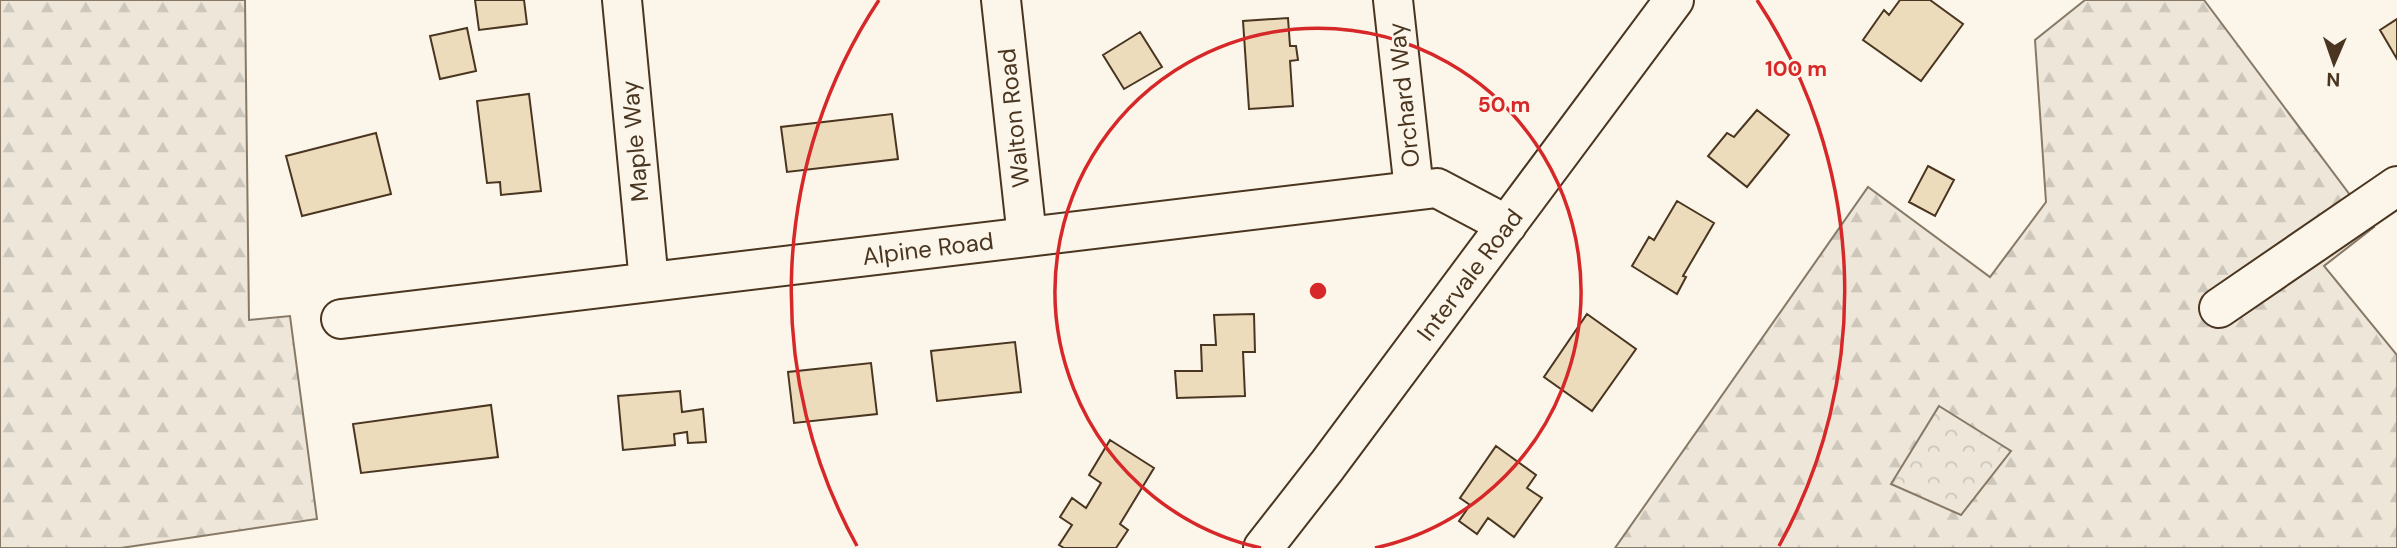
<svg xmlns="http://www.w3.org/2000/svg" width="2397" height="548" viewBox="0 0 2397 548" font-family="'DM Sans',sans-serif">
  <defs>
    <pattern id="forest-firs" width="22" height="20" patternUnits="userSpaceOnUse" patternTransform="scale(1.75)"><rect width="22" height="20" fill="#ede6d9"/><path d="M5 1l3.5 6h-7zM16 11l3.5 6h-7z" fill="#cdc6ba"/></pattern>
    <pattern id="park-crowns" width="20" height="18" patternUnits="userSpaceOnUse" patternTransform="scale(1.75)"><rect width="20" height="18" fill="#ede6d9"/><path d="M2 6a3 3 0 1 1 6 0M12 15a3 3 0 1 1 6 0" fill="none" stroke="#cdc6ba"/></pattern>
  </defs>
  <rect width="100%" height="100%" fill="#fbf6e9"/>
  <path fill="url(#forest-firs)" stroke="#887966" stroke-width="2" d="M0,0H245L249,320L290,316L317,519L121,548H0Z
    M2085,0H2204L2374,227L2324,266L2397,355V548H1615L1868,187L1990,277L2046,202L2035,40Z"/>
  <path fill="url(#park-crowns)" stroke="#887966" stroke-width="2" d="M1939,406L2011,451L1961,515L1891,484Z"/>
  <path fill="#ecdcbc" stroke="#4a3520" stroke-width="2" d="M475,0H524L527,24L479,30Z
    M1900,0H1930L1963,24L1921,81L1863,40L1884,10L1889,15Z
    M1288,18L1290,46H1296L1298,60L1290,61L1293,106L1249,109L1243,21Z
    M2397,19V59L2380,30Z
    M467,28L476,71L440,79L430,36Z
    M1140,32L1162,67L1124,89L1103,55Z
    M529,94L541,191L501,195L500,182L487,183L477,101Z
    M1757,110L1789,135L1747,187L1708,156L1727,133L1734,137Z
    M892,114L898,159L787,172L781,127Z
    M376,133L391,194L302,216L286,156Z
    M1928,166L1954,180L1935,216L1909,202Z
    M1677,201L1714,223L1683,276L1686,277L1677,294L1632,266L1649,237L1654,240Z
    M1254,314L1255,352H1243L1245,396L1177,398L1175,371H1202L1201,345H1216L1214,315Z
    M1587,314L1636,349L1592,411L1544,377Z
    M1015,342L1021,392L937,401L931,351Z
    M871,363L877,414L794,423L788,372Z
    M680,391L682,412L703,409L706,442L688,443L687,432L674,434L675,445L623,450L618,396Z
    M491,405L498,457L361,473L353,424Z
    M1110,440L1154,468L1120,524L1128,530L1116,548H1064L1059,545L1072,525L1060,517L1072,498L1086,508L1101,483L1089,475Z
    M1496,446L1536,475L1527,488L1542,498L1514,537L1488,518L1477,534L1459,521L1470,505L1460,498Z"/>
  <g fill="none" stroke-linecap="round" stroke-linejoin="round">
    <g stroke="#4a3520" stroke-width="42">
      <path id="minor" d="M622,0L649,282
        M1001,0L1027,237
        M1393,0L1414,190
        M2219,308L2397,186
        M341,319L1437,188L1507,225
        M1263,548L1327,466L1674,0"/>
    </g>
    <use href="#minor" stroke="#fbf6e9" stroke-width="38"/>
  </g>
  <g fill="none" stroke="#d62828" stroke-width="3.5">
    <path d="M1261 548A263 263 0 1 1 1375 548"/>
    <path d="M857 546A527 527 0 0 1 879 0M1757 0A527 527 0 0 1 1779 546"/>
  </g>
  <g text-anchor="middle" stroke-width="5" stroke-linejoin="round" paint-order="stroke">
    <g font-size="24" fill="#4a3520" stroke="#fbf6e9">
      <text transform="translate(1404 95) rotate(-96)" y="8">Orchard Way</text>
      <text transform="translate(1014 118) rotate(-96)" y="8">Walton Road</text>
      <text transform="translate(635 141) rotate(-95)" y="8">Maple Way</text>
      <text transform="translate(928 249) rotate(-7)" y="8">Alpine Road</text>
      <text transform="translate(1470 275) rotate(-53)" y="8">Intervale Road</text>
    </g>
  </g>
  <circle cx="1318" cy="291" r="10" fill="#d62828" stroke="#fbf6e9" stroke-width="3.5"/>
  <g font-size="21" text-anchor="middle" font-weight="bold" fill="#d62828" stroke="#fbf6e9" stroke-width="5" stroke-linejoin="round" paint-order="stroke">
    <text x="1796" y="76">100 m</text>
    <text x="1504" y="112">50 m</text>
  </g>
  <g transform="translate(2334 63) rotate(182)" stroke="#fbf6e9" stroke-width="5" paint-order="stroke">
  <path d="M0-5L12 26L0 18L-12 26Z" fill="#4a3520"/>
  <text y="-10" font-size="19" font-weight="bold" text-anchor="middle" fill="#4a3520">N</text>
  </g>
</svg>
